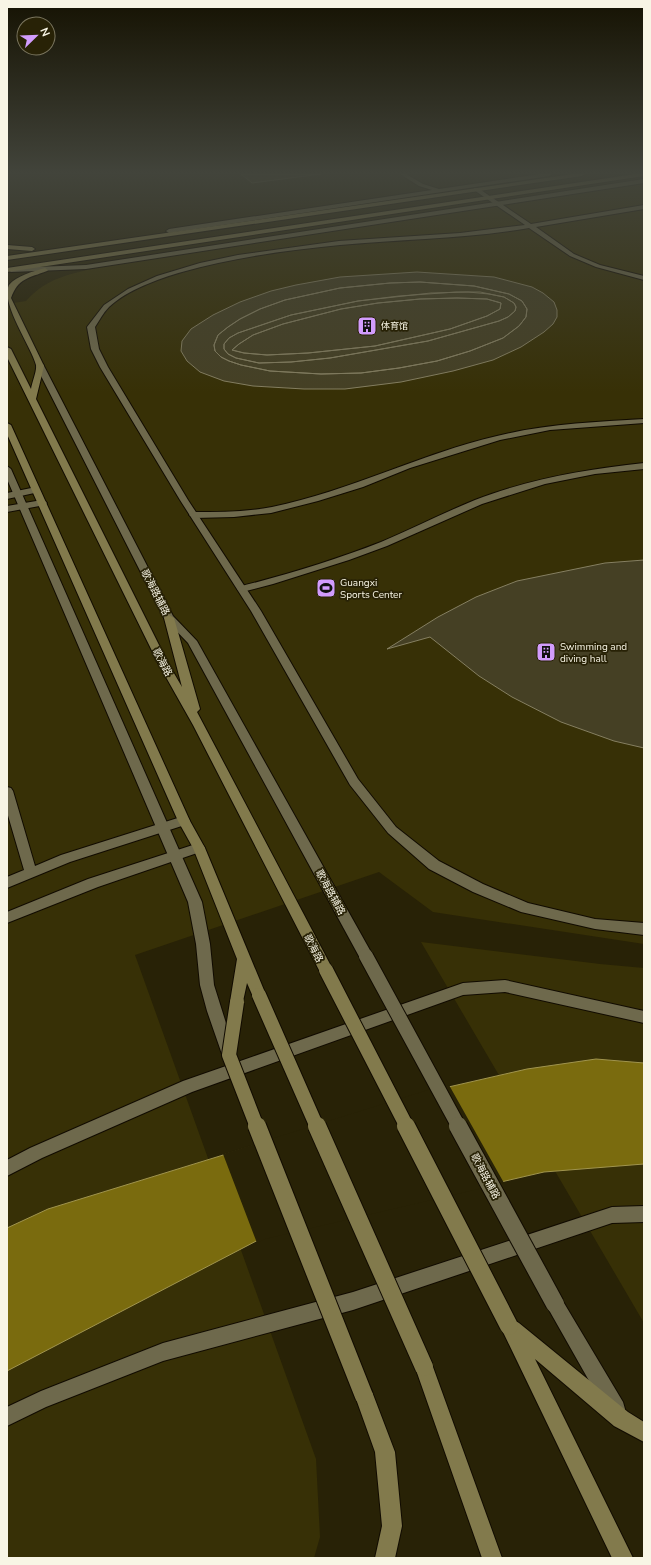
<svg xmlns="http://www.w3.org/2000/svg" width="651" height="1565" viewBox="0 0 651 1565" font-family="'Nunito Sans','Noto Sans SC',sans-serif">
  <rect width="100%" height="100%" fill="#282206"/>
  <path fill="#373006" d="M644,184V944L433,912L379,872L135,955L316,1459L320,1537L314,1558H7V304L26,301C39,286 55,278 75,273C124,260 181,254 231,245C368,222 506,204 644,184Z
    M421,942L600,964L644,968V1323Z"/>
  <path fill="#7a6b0e" stroke="#a0944e" d="M596,1059L644,1063V1164L544,1172L264,1237L7,1371V1228L48,1209L431,1091L527,1069Z"/>
  <path fill="#282206" d="M449,1085L504,1183L265,1239L257,1243L223,1154L431,1089Z"/>
  <path fill="#454024" stroke="#857f61" fill-rule="evenodd" d="M241,174H321L252,183Z
    M417,272L494,277L532,287L543,293L554,302L557,310V317L553,324L544,332L521,347L493,360L453,371L401,382L345,389H304L253,386L224,381L200,372L187,361L181,351L182,341L191,329L213,315L240,302L271,291L296,285L340,277ZM420,282L474,286L509,294L522,301L527,309L526,317L519,326L503,338L470,351L437,361L399,368L361,373L321,374L270,371L241,365L229,361L221,357L215,351L214,345L218,335L228,327L240,319L260,309L285,300L340,288L390,283Z
    M420,282L474,286L509,294L522,301L527,309L526,317L519,326L503,338L470,351L437,361L399,368L361,373L321,374L270,371L241,365L229,361L221,357L215,351L214,345L218,335L228,327L240,319L260,309L285,300L340,288L390,283ZM456,292H480L504,297L514,303L516,307L515,311L508,317L499,321L428,341L330,358L291,362L259,363L236,358L228,354L224,349V344L229,338L238,333L291,315L358,301L399,296Z
    M468,292L489,294L504,297L514,303L516,307L515,311L508,317L499,321L428,341L330,358L291,362L259,363L236,358L228,354L224,349V344L229,338L238,333L291,315L358,301L431,293ZM457,298L487,299L501,303L500,309L487,316L450,329L375,346L308,353L267,355L244,353L232,350L239,344L253,335L283,324L341,309L378,303L420,299Z
    M457,298L487,299L501,303L500,309L487,316L450,329L375,346L308,353L267,355L244,353L232,350L239,344L253,335L283,324L341,309L378,303L420,299Z
    M644,560V748L614,741L561,722L512,697L479,676L430,637L387,649L438,617L476,597L517,581L605,563Z"/>
  <g fill="none" stroke-linecap="round" stroke-linejoin="round">
    <g stroke="#110b00" stroke-width="2">
      <path id="lane" d="M474,188H478L531,224L644,205V209L536,227L574,254L600,265L644,276V280L596,267L570,256L529,228C467,239 403,239 340,245C288,250 231,258 182,272C158,279 127,290 109,307C103,313 99,321 95,327L99,349L108,367L188,500L261,611L358,779L396,827L439,861L483,884L528,903L595,919L644,923V935L595,929L521,912L473,892L429,869L388,833L350,785L251,611L180,500L100,367L91,349L87,327L104,305L128,289L157,276L200,263L238,255L339,241L460,233L525,225L474,190Z
        M36,487L40,490L39,492L7,499V493Z
        M42,500L45,501L47,503L45,505L7,512V506Z
        M7,787L11,788L13,791L35,866L61,855L184,816L188,818L190,821L188,824L70,862L7,888V877L24,870L7,812Z
        M199,843L203,845L205,848L203,851L98,887L7,923V912L88,879Z
        M505,980L644,1011V1023L505,992L463,995L192,1092L42,1158L7,1176V1160L30,1148L183,1081L463,983Z
        M644,1206V1222L612,1223L353,1310L163,1361L46,1407L7,1426V1407L41,1391L163,1343L353,1292L612,1207Z"/>
    </g>
    <g stroke="#110b00" stroke-width="2">
      <path id="street" d="M400,174H406L423,184L439,189L540,174H552L549,176L169,233L166,231L169,229L432,190L419,186Z
        M644,179V183L86,269L11,272L8,270L11,268L86,265Z
        M37,364H43L44,366L173,616L197,641L371,952L373,956L371,960L366,962L361,960L188,643L164,618L36,366Z
        M644,419V423L550,430L500,440L410,468L363,487L318,501L271,513L234,517L194,518L189,515L194,512C220,512 247,512 272,507C350,491 420,454 497,436C545,424 595,422 644,419Z
        M644,463V469L595,474L545,484L482,504L387,546L349,560L273,584L242,592L237,589L238,587C286,575 335,560 381,542C412,529 443,513 475,500C529,479 587,469 644,463Z
        M7,466L11,469L202,902L210,944L214,985L236,1055L234,1060L229,1062L224,1060L207,1011L200,985L196,944L188,902L7,479Z
        M555,1295L561,1298L623,1402L625,1409L623,1416L616,1418L609,1416L549,1310L546,1304L549,1298Z"/>
    </g>
    <g stroke="#110b00" stroke-width="2">
      <path id="secondary" d="M573,174H585L582,176L7,260V256Z
        M635,174H644V176L7,272V268Z
        M7,245L32,247L35,249L32,251L7,249Z
        M45,268L48,270L47,271C29,278 18,278 11,298L44,366L36,399L168,663L182,687L164,618L169,615L174,618L200,709L197,712L331,966L333,970L331,974L326,976L321,974L193,725L158,663L7,357V347L11,349L31,389C32,382 37,371 36,365C31,346 0,303 9,285C16,276 34,271 45,268Z
        M7,423L11,425L190,821L205,848L266,995L264,999L259,1001L254,999L247,983L242,1006L237,1008L232,1006L230,1002L237,959L193,848L178,821L7,434Z
        M509,1317L519,1323L628,1412L644,1422V1442L614,1426L535,1359L633,1558H612L503,1332L500,1326L503,1320Z
        M424,1358L430,1361L433,1367L502,1558H482L415,1367L418,1361Z
        M364,1387L371,1389L395,1452L402,1526L395,1558H375L382,1526L375,1452L355,1396L357,1389Z"/>
    </g>
    <use href="#lane" fill="#6e694c" fill-rule="evenodd"/>
    <use href="#street" fill="#6e694c" fill-rule="evenodd"/>
    <use href="#secondary" fill="#827a4c" fill-rule="evenodd"/>
    <g stroke="#110b00" stroke-width="16" stroke-linecap="butt">
      <path id="street-bridge-far1" d="M366,956L459,1127"/>
    </g>
    <g stroke="#110b00" stroke-width="20" stroke-linecap="butt">
      <path id="street-bridge" d="M458,1126L555,1304"/>
    </g>
    <g stroke="#110b00" stroke-width="16" stroke-linecap="butt">
      <path id="secondary-bridge-far1" d="M326,970L407,1127
        M259,995L317,1127
        M237,1002L229,1055L257,1127"/>
    </g>
    <g stroke="#110b00" stroke-width="20" stroke-linecap="butt">
      <path id="secondary-bridge" d="M257,1126L364,1396
        M317,1126L424,1367
        M406,1126L509,1326"/>
    </g>
    <use href="#street-bridge-far1" stroke="#6e694c" stroke-width="14"/>
    <use href="#street-bridge" stroke="#6e694c" stroke-width="18"/>
    <use href="#secondary-bridge-far1" stroke="#827a4c" stroke-width="14"/>
    <use href="#secondary-bridge" stroke="#827a4c" stroke-width="18"/>
  </g>
  <linearGradient id="sky" x2="0" y2="1"><stop stop-color="#161303"/><stop offset="0.44" stop-color="#42443b"/><stop offset="1" stop-color="#42443b" stop-opacity="0"/></linearGradient>
  <rect width="651" height="393" fill="url(#sky)"/>
  <defs>
    <g id="building-square" transform="scale(1)"><rect x="-9" y="-9" width="18" height="18" rx="4" fill="#d29cfd" stroke="#282206"/><path d="M-4-6H4V6H1V3H-1V6H-4ZM-2.5-4.3h1.7v1.8h-1.7ZM.8-4.3h1.7v1.8H.8ZM-2.5-1h1.7V.8h-1.7ZM.8-1h1.7V.8H.8Z" fill="#111"/></g>
    <g id="stadium-square" transform="scale(1)"><rect x="-9" y="-9" width="18" height="18" rx="4" fill="#d29cfd" stroke="#282206"/><path d="M0-5a6.5 5 0 1 0 0 10a6.5 5 0 1 0 0-10ZM-3.5-1.8h7v3.6h-7Z" fill="#111"/></g>
  </defs>
  <g fill-rule="evenodd">
    <use href="#building-square" x="367" y="326"/>
    <use href="#stadium-square" x="326" y="588"/>
    <use href="#building-square" x="546" y="652"/>
  </g>
  <g text-anchor="middle" stroke-width="3.5" stroke-linejoin="round" paint-order="stroke">
    <g font-size="9" fill="#f8f5e5" stroke="#282206" text-anchor="start">
      <text x="381" y="329">体育馆</text>
    </g>
    <g font-size="10" fill="#f8f5e5" stroke="#282206" text-anchor="start">
      <text x="340" y="586">Guangxi<tspan x="340" dy="12">Sports Center</tspan></text>
      <text x="560" y="650">Swimming and<tspan x="560" dy="12">diving hall</tspan></text>
    </g>
    <g font-size="10" fill="#f8f5e5" stroke="#282206">
      <text transform="translate(156 592) rotate(63)" y="4">歌海路辅路</text>
      <text transform="translate(163 662) rotate(62)" y="4">歌海路</text>
      <text transform="translate(331 892) rotate(61)" y="4">歌海路辅路</text>
      <text transform="translate(314 948) rotate(63)" y="4">歌海路</text>
      <text transform="translate(486 1176) rotate(62)" y="4">歌海路辅路</text>
    </g>
  </g>
  <rect width="651" height="1565" fill="none" stroke="#f8f5e5" stroke-width="16"/>
  <g transform="translate(36 36) rotate(67)"><circle r="19" fill="#282206" stroke="#7b765f"/>
  <path d="M0-3L7 15L0 10L-7 15Z" fill="#d29cfd"/>
  <text y="-6" font-size="11" font-weight="bold" text-anchor="middle" fill="#f8f5e5">N</text>
  </g>
</svg>
